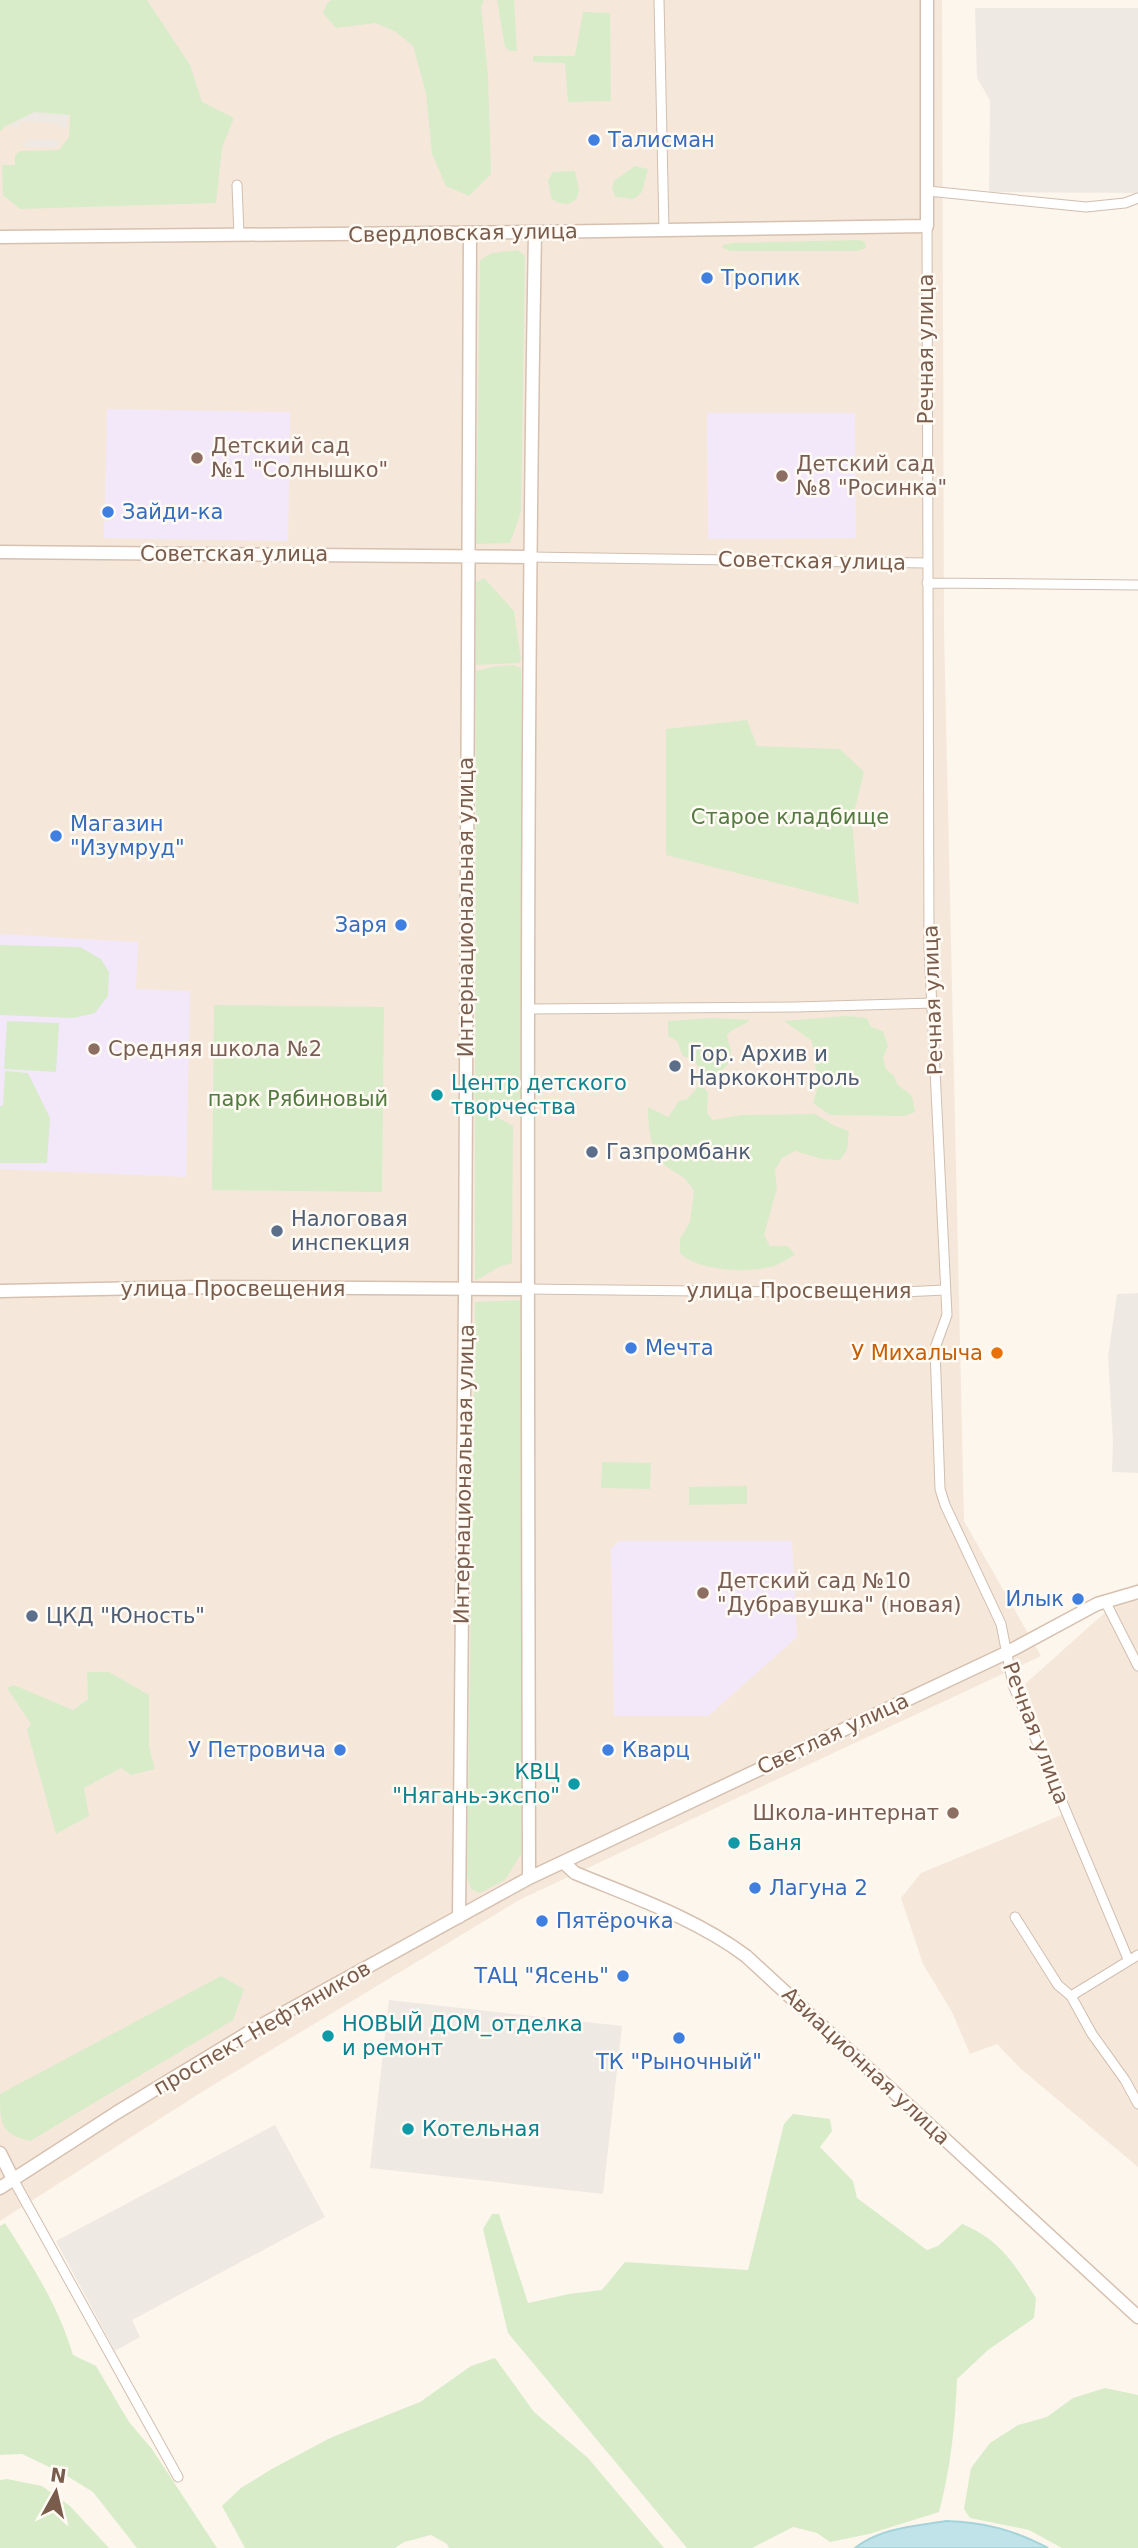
<svg xmlns="http://www.w3.org/2000/svg" width="1138" height="2548" viewBox="0 0 1138 2548" font-family="'DejaVu Sans',sans-serif">
  <rect width="100%" height="100%" fill="#fdf6ec"/>
  <path fill="#f5e8da" d="M0,0H942L944,630L964,1521L1041,1656L519,1900L205,2090L0,2221Z
    M1138,1583V2167L1021,2069L997,2044L970,2054L952,2012L923,1964L901,1898L921,1873L1071,1811L1025,1684Z"/>
  <path fill="#efe9e4" d="M975,8H1138V193L989,192L990,100L977,78Z
    M34,112L68,114L67,129L58,127V123L20,121L19,127L8,126Z
    M25,140H58V147H25Z
    M1138,1293V1473L1112,1472L1113,1440L1108,1357L1117,1294Z
    M389,2000L622,2026L603,2194L370,2168Z
    M275,2125L325,2217L132,2320L140,2337L115,2351L56,2241Z"/>
  <path fill="#f3e8fa" d="M107,409L290,412L288,541L104,538V521L113,520V505L105,504Z
    M707,413H855L856,538L708,539Z
    M0,934L138,942L136,989L190,991L186,1177L0,1169Z
    M619,1541H792L797,1637L708,1716H614L611,1549Z"/>
  <path fill="#d8ecc9" d="M0,0H147L190,65L202,102L234,118L222,148L216,203L20,209L3,195L2,165H15V155L21,151L59,150L69,137L70,115L35,112L4,127L0,132Z
    M332,0H484L481,7L488,75L491,174L469,196L446,186L432,154L426,93L413,46L396,32L376,23L336,28L323,13L327,3Z
    M497,0H514L517,51H510L505,47Z
    M583,12L610,13L611,101L568,102L565,63L533,62V56H575Z
    M635,166L648,169L642,192L634,199L616,197L612,189L614,181Z
    M575,171L579,190L577,198C569,207 560,205 551,198L548,180L553,172Z
    M860,240L865,242L866,248L857,251H730L723,248V245L732,243Z
    M518,250L525,256L521,512L510,543L476,544L480,260L492,253Z
    M484,578L514,611L521,660L519,663L476,665V582Z
    M513,665L521,668L523,1110L475,1108L476,671L492,667Z
    M747,720L757,746L840,749L864,772L852,821L859,904L666,855V729Z
    M0,945L80,947L101,959L109,972L108,996L95,1013L74,1018L0,1015Z
    M214,1005L384,1007L382,1192L212,1190Z
    M847,1016L867,1018L871,1027L883,1031L888,1046L883,1058L886,1069L894,1076L898,1085L912,1096L915,1112L904,1116L830,1115L813,1103L818,1086L812,1041L784,1021Z
    M713,1018L750,1020C742,1027 734,1027 727,1035C727,1040 731,1047 731,1052C732,1069 712,1079 699,1074L698,1066L691,1059L683,1056L677,1041L668,1036V1021Z
    M7,1021L59,1023L56,1072L4,1069Z
    M5,1071L28,1073L50,1118L47,1163H0V1106H3Z
    M701,1084L708,1093L707,1113L713,1120L742,1115L815,1114L835,1126L849,1131L847,1150L840,1160L822,1159L795,1151L782,1158L775,1170L777,1188L764,1235L770,1246H788L795,1255C787,1259 778,1266 770,1267C746,1273 697,1271 680,1253V1239L690,1222L694,1191C684,1175 685,1179 670,1169C650,1157 648,1127 648,1107L668,1117L679,1101L687,1099Z
    M475,1113L493,1115L513,1126L512,1263L499,1267L475,1281Z
    M522,1300L521,1854L505,1880L480,1893L471,1889L467,1876L475,1302Z
    M602,1462L651,1463L650,1489L601,1488Z
    M747,1486V1504L689,1505V1487Z
    M87,1672H109L149,1695V1747L155,1769L131,1775L121,1768L84,1788L89,1816L56,1834L27,1730L31,1724L7,1688L14,1685L73,1710L88,1699Z
    M221,1976L244,1989L233,2020L30,2141C0,2134 0,2122 0,2094Z
    M793,2114L830,2119L832,2131L820,2147L853,2181L857,2198L927,2250L938,2246L962,2224C1000,2239 1015,2265 1036,2298L1034,2318L988,2350L957,2379C955,2425 951,2467 939,2512L869,2534L830,2542L817,2533L793,2527L752,2548H687L508,2333L483,2229L492,2214H499L528,2303L569,2294L602,2290L625,2262L748,2270L784,2124Z
    M5,2223C33,2267 58,2305 73,2355L96,2366L129,2422L152,2449L217,2548H137L93,2492L62,2473L22,2454L0,2455V2226Z
    M495,2358L534,2412L588,2458L664,2548H449L447,2544L431,2535L404,2542L395,2548H245L222,2506L241,2488L270,2470L330,2438L420,2402L471,2366Z
    M1105,2388L1138,2395V2548H1062L1029,2530L970,2518L964,2509L971,2468L990,2443L1018,2425L1047,2417L1073,2398Z
    M7,2479L42,2486L70,2506L109,2548H0V2480Z"/>
  <path fill="#bfe3e8" stroke="#a5d3da" stroke-width="2" d="M946,2521C984,2522 1014,2530 1048,2548H855C880,2528 915,2526 946,2521Z"/>
  <g fill="none" stroke-linecap="round" stroke-linejoin="round">
    <g stroke="#d1beb0" stroke-width="11">
      <path id="street" d="M659,0L664,230
        M237,185L239,235
        M928,191L1086,207L1125,203L1138,198
        M927,226L929,947L947,1315L935,1348L940,1489L945,1505L1001,1624L1013,1685L1128,1959
        M529,557L927,563
        M927,583L1138,585
        M528,1009L796,1007L933,1003
        M526,1289L881,1293L945,1290
        M1105,1601L1138,1666
        M1015,1917L1058,1985L1071,1996
        M1138,1955L1071,1996L1092,2034L1125,2080L1138,2104
        M13,2179L178,2477"/>
    </g>
    <g stroke="#d6c0b0" stroke-width="15">
      <path id="secondary" d="M0,237L535,232L927,226V0
        M0,552L529,557
        M0,1291L196,1287L526,1289
        M563,1862L575,1873C633,1897 695,1918 746,1956L1138,2317
        M529,1878C528,1330 525,781 535,232
        M459,1917L465,1296L470,233
        M0,2153L13,2179
        M0,2188L116,2113L251,2031L529,1878L1006,1653L1097,1604L1138,1592"/>
    </g>
    <use href="#street" stroke="#fff" stroke-width="9"/>
    <use href="#secondary" stroke="#fff" stroke-width="12"/>
  </g>
  <g fill="#3f7fe0" stroke="#fffaf3" stroke-width="2.5">
    <circle cx="594" cy="140" r="7"/>
    <circle cx="707" cy="278" r="7"/>
    <circle cx="108" cy="512" r="7"/>
    <circle cx="56" cy="836" r="7"/>
    <circle cx="401" cy="925" r="7"/>
    <circle cx="631" cy="1348" r="7"/>
    <circle cx="1078" cy="1599" r="7"/>
    <circle cx="340" cy="1750" r="7"/>
    <circle cx="608" cy="1750" r="7"/>
    <circle cx="755" cy="1888" r="7"/>
    <circle cx="542" cy="1921" r="7"/>
    <circle cx="623" cy="1976" r="7"/>
    <circle cx="679" cy="2038" r="7"/>
  </g>
  <g fill="#8d6e63" stroke="#fffaf3" stroke-width="2.5">
    <circle cx="197" cy="458" r="7"/>
    <circle cx="782" cy="476" r="7"/>
    <circle cx="94" cy="1049" r="7"/>
    <circle cx="703" cy="1593" r="7"/>
    <circle cx="953" cy="1813" r="7"/>
  </g>
  <g fill="#5c6f8a" stroke="#fffaf3" stroke-width="2.5">
    <circle cx="675" cy="1066" r="7"/>
    <circle cx="592" cy="1152" r="7"/>
    <circle cx="277" cy="1231" r="7"/>
    <circle cx="32" cy="1616" r="7"/>
  </g>
  <g fill="#0f9aa8" stroke="#fffaf3" stroke-width="2.5">
    <circle cx="437" cy="1095" r="7"/>
    <circle cx="574" cy="1784" r="7"/>
    <circle cx="734" cy="1843" r="7"/>
    <circle cx="328" cy="2036" r="7"/>
    <circle cx="408" cy="2129" r="7"/>
  </g>
  <circle fill="#e8710a" stroke="#fffaf3" stroke-width="2.5" cx="997" cy="1353" r="7"/>
  <g text-anchor="middle" stroke-width="5" stroke-linejoin="round" paint-order="stroke">
    <g font-size="21" fill="#366cbe" stroke="#fffaf3" text-anchor="start">
      <text x="608" y="147">Талисман</text>
      <text x="721" y="285">Тропик</text>
      <text x="122" y="519">Зайди-ка</text>
      <text x="70" y="831">Магазин<tspan x="70" dy="24">"Изумруд"</tspan></text>
      <text x="387" y="932" text-anchor="end">Заря</text>
      <text x="645" y="1355">Мечта</text>
      <text x="1064" y="1606" text-anchor="end">Илык</text>
      <text x="326" y="1757" text-anchor="end">У Петровича</text>
      <text x="622" y="1757">Кварц</text>
      <text x="769" y="1895">Лагуна 2</text>
      <text x="556" y="1928">Пятёрочка</text>
      <text x="609" y="1983" text-anchor="end">ТАЦ "Ясень"</text>
      <text x="679" y="2069" text-anchor="middle">ТК "Рыночный"</text>
    </g>
    <g font-size="21" fill="#7a5c4d" stroke="#fffaf3">
      <text transform="translate(463 233) rotate(-1)" y="7">Свердловская улица</text>
      <text transform="translate(926 349) rotate(-90)" y="7">Речная улица</text>
      <text x="234" y="561">Советская улица</text>
      <text transform="translate(812 561) rotate(1)" y="7">Советская улица</text>
      <text transform="translate(466 907) rotate(-90)" y="7">Интернациональная улица</text>
      <text transform="translate(933 1000) rotate(-92)" y="7">Речная улица</text>
      <text x="233" y="1296">улица Просвещения</text>
      <text x="799" y="1298">улица Просвещения</text>
      <text transform="translate(464 1474) rotate(-89)" y="7">Интернациональная улица</text>
      <text transform="translate(1036 1733) rotate(69)" y="7">Речная улица</text>
      <text transform="translate(833 1734) rotate(-25)" y="7">Светлая улица</text>
      <text transform="translate(262 2028) rotate(-30)" y="7">проспект Нефтяников</text>
      <text transform="translate(866 2066) rotate(43)" y="7">Авиационная улица</text>
    </g>
    <g font-size="21" fill="#785e54" stroke="#fffaf3" text-anchor="start">
      <text x="211" y="453">Детский сад<tspan x="211" dy="24">№1 "Солнышко"</tspan></text>
      <text x="796" y="471">Детский сад<tspan x="796" dy="24">№8 "Росинка"</tspan></text>
      <text x="108" y="1056">Средняя школа №2</text>
      <text x="717" y="1588">Детский сад №10<tspan x="717" dy="24">"Дубравушка" (новая)</tspan></text>
      <text x="939" y="1820" text-anchor="end">Школа-интернат</text>
    </g>
    <g font-size="21" fill="#537a41" stroke="#fffaf3">
      <text x="790" y="824">Старое кладбище</text>
      <text x="298" y="1106">парк Рябиновый</text>
    </g>
    <g font-size="21" fill="#4e5e75" stroke="#fffaf3" text-anchor="start">
      <text x="689" y="1061">Гор. Архив и<tspan x="689" dy="24">Наркоконтроль</tspan></text>
      <text x="606" y="1159">Газпромбанк</text>
      <text x="291" y="1226">Налоговая<tspan x="291" dy="24">инспекция</tspan></text>
      <text x="46" y="1623">ЦКД "Юность"</text>
    </g>
    <g font-size="21" fill="#0d838f" stroke="#fffaf3" text-anchor="start">
      <text x="451" y="1090">Центр детского<tspan x="451" dy="24">творчества</tspan></text>
      <text x="560" y="1779" text-anchor="end">КВЦ<tspan x="560" dy="24">"Нягань-экспо"</tspan></text>
      <text x="748" y="1850">Баня</text>
      <text x="342" y="2031">НОВЫЙ ДОМ_отделка<tspan x="342" dy="24">и ремонт</tspan></text>
      <text x="422" y="2136">Котельная</text>
    </g>
    <g font-size="21" fill="#c56008" stroke="#fffaf3" text-anchor="end">
      <text x="983" y="1360">У Михалыча</text>
    </g>
  </g>
  <g transform="translate(56 2492) rotate(8)" stroke="#fffaf3" stroke-width="5" paint-order="stroke">
  <path d="M0-5L12 26L0 18L-12 26Z" fill="#7a5c4d"/>
  <text y="-10" font-size="19" font-weight="bold" text-anchor="middle" fill="#7a5c4d">N</text>
  </g>
</svg>
